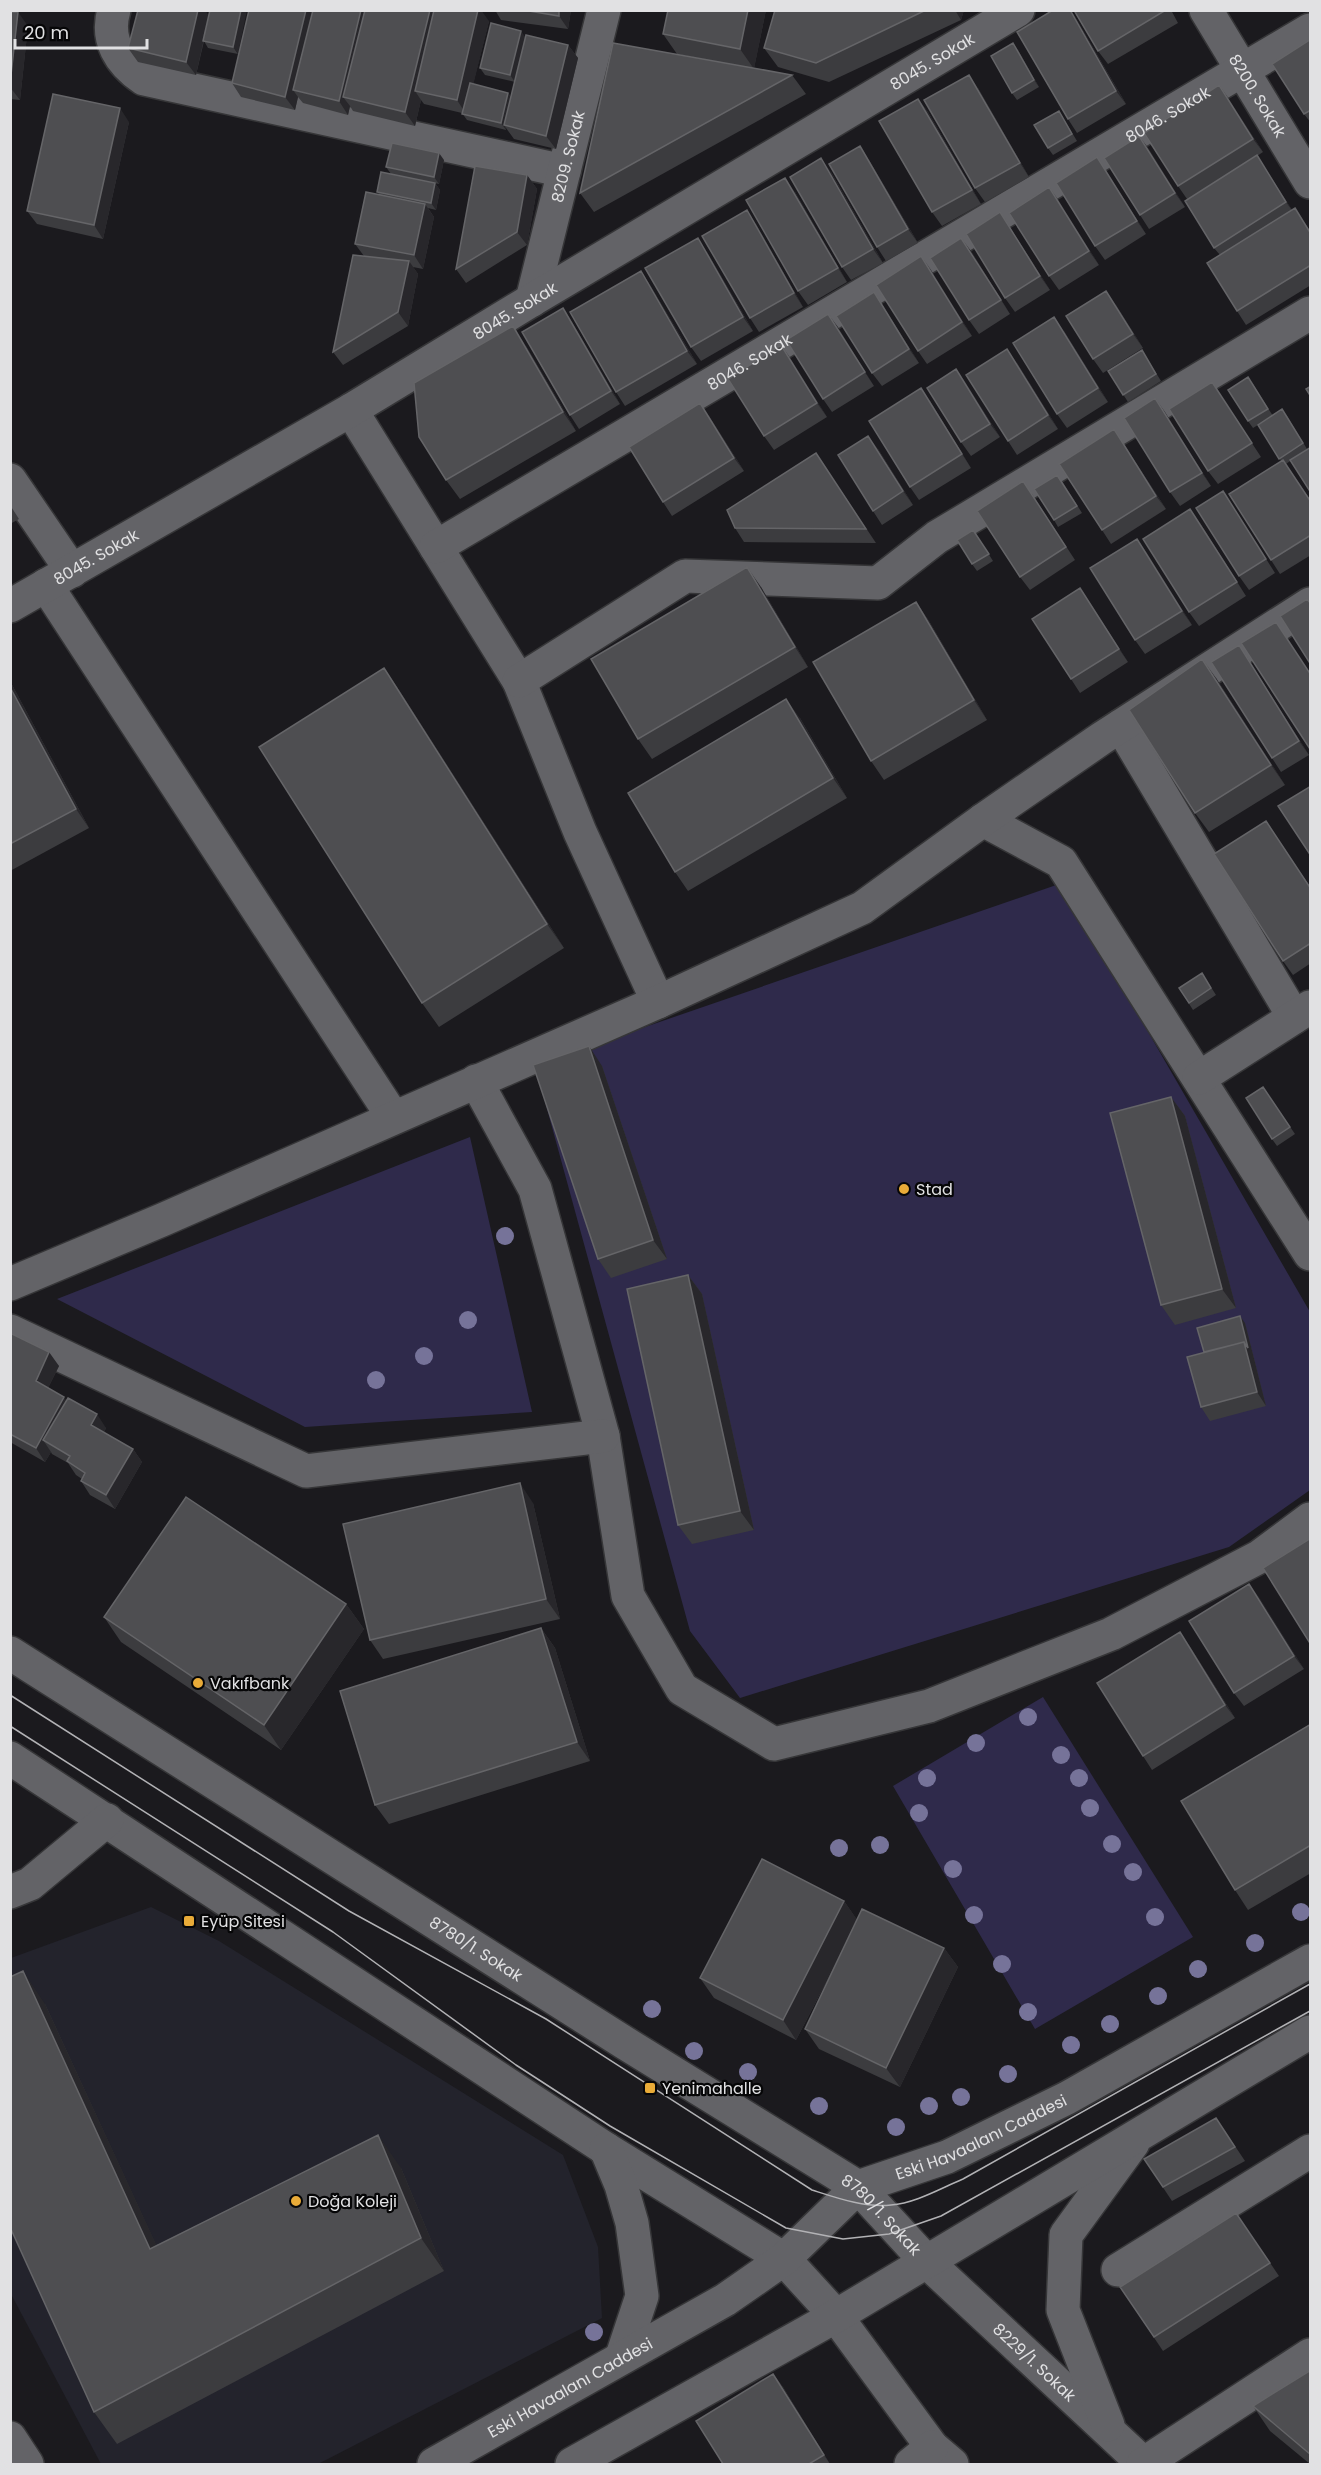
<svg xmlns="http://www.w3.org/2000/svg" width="1321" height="2475" viewBox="0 0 1321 2475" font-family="Poppins,sans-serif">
  <rect width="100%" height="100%" fill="#1b1a1e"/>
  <path fill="#23232c" d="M151,1907L219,1941L563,2155L598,2247L602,2318L318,2464H101L11,2294V1958Z"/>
  <path fill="#2f2a4b" d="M1062,883L1310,1312V1490L1229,1547L740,1698L690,1631L535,1065Z
    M470,1137L532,1412L305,1427L57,1299Z
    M1043,1697L1193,1937L1035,2029L893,1786Z"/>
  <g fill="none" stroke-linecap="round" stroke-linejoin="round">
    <g stroke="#363638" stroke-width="36">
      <g id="minor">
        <path d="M114,10C105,40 120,63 144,79L564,171"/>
        <path id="s1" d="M1206,10L1310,182"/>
        <path id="s2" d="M532,300L604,10"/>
        <path d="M351,410L519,681L580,832L658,1002"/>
        <path d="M10,480L72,571"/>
        <path id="s3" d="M436,547L1310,30"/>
        <path d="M46,585L393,1117"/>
        <path id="s4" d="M10,606L351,410L532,300L1018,10"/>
        <path d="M519,681L685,576L878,583L937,537L1310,313"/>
        <path d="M1121,726L1294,1017"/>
        <path d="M983,820L1061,862L1310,1254"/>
        <path d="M1199,1078L1310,1007"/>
        <path d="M476,1081L535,1189L603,1436L628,1596L682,1689L774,1744L929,1706L1111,1634L1259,1557L1310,1519"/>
        <path d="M10,1284L162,1220L658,1002L862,908L983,820L1102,738L1310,604"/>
        <path d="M10,1331L306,1471L603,1436"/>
        <path id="s5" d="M10,1653L625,2043L858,2187L926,2261L1144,2464"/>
        <path d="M10,1758L606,2149L784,2259L836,2316L932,2447L952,2464"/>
        <path d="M10,1892L30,1884L107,1820"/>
        <path d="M606,2149L621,2185L632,2223L642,2296L622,2356"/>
        <path d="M1118,2270L1310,2151"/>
        <path d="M1108,2425L1063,2310L1066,2235L1133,2143"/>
        <path d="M10,2438L27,2464"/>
        <path id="s6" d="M434,2464L725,2300L784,2259L858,2187L947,2157L1067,2098L1310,1961"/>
        <path d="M572,2464L836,2316L1310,2032"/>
        <path d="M911,2464L932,2447"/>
        <path d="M1143,2464L1310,2355"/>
      </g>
    </g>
    <use href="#minor" stroke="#636367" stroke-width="33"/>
    <path stroke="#b2b2b5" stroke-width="1.5" d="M10,1695L349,1911L546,2019L812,2190C837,2198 865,2208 891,2205C916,2203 941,2188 963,2179L1310,1984
      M10,1726L333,1932L516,2065L610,2126L786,2228L843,2239L889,2234L941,2216L1310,2011"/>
  </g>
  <g fill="#767399">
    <circle cx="505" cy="1236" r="9"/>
    <circle cx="468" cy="1320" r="9"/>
    <circle cx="424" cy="1356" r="9"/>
    <circle cx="376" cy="1380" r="9"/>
    <circle cx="1028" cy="1717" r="9"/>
    <circle cx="976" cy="1743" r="9"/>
    <circle cx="1061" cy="1755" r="9"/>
    <circle cx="927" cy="1778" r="9"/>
    <circle cx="1079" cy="1778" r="9"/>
    <circle cx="1090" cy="1808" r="9"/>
    <circle cx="919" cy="1813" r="9"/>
    <circle cx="1112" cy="1844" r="9"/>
    <circle cx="880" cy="1845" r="9"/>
    <circle cx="839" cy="1848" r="9"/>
    <circle cx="953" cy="1869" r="9"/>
    <circle cx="1133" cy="1872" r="9"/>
    <circle cx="1301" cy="1912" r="9"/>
    <circle cx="974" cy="1915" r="9"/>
    <circle cx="1155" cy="1917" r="9"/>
    <circle cx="1255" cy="1943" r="9"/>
    <circle cx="1002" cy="1964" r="9"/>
    <circle cx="1198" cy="1969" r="9"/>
    <circle cx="1158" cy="1996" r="9"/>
    <circle cx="652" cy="2009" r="9"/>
    <circle cx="1028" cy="2012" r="9"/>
    <circle cx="1110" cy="2024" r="9"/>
    <circle cx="1071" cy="2045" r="9"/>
    <circle cx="694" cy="2051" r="9"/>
    <circle cx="748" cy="2072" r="9"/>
    <circle cx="1008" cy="2074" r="9"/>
    <circle cx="961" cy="2097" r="9"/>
    <circle cx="819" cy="2106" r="9"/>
    <circle cx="929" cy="2106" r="9"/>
    <circle cx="896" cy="2127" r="9"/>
    <circle cx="594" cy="2332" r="9"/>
  </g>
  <path fill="#3c3c3f" d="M210,10L238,54L208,48L204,41L196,75L138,62L128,48L209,16Z
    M495,10H571L568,29L501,20Z
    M668,10H766L754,68L792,75L806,94L594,212L580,193L703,59L677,54L663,34Z
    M775,10H964L961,20L829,82L778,67L764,48Z
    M1053,10H1071L1126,104L1077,133L1068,119Z
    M1078,10H1171L1178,23L1108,64L1098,51Z
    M10,12L28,26L20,100L10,99Z
    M489,21L473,84L508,93L511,97L515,82L485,75L480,68L526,37L568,45L578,58L556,149L514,139L506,128V130L467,120L462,113L424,104L421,100L415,126L353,111L350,106L348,115L303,103L298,97L295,110L241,97L232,83Z
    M1311,39V123L1304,114Z
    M1018,50L1039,87L1017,100L1012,93Z
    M1219,85L1263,152L1257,156L1292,210L1304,222L1311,232V285L1246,325L1237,311L1220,255L1214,248L1187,199L1178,186Z
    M978,88L1029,177L985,202L975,188Z
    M918,99L928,112L981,204L942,226L932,212Z
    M1059,111L1077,141L1053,155L1048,148Z
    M129,122L103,239L37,224L27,211Z
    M1139,136L1185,207L1149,229L1140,215Z
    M444,160L439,184L415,179L435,183L440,190L436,210L428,208L434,217L423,269L413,267L418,274L408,326L343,365L333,352L364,256L355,244L379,194L377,192L391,174L386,167Z
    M869,160L918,243L886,261L877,247Z
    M1106,171L1146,234L1105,260L1095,246Z
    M831,172L883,263L851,280L842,267Z
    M527,175L537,189L527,245L466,283L456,269Z
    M1049,187L1099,265L1059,290L1049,276Z
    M795,192L847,282L808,305L798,291Z
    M756,224L803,307L759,332L750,318Z
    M1009,226L1050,290L1015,312L1005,298Z
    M971,251L1010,314L979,334L969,320Z
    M707,252L753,331L701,361L691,347Z
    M921,256L972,336L927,364L918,351Z
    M641,271L650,285L697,364L625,406L616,392Z
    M874,292L919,363L882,386L872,373Z
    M1116,305L1143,348L1103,373L1093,359Z
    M828,314L874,386L832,412L823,399Z
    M572,322L620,404L579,429L570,415Z
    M1064,331L1108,402L1067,428L1057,414Z
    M781,345L827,417L774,450L764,436Z
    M526,346L576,431L460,499L446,480Z
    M1142,350L1161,381L1128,402L1108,371Z
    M1017,363L1058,429L1017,455L1008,441Z
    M956,369L1000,437L971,456L961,442Z
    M1212,382L1261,457L1218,484L1208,471Z
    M1253,384L1273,416L1253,428L1248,421Z
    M1155,398L1211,486L1180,506L1170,492Z
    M930,401L971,468L919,500L910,487Z
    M709,416L744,471L672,516L663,502Z
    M1287,416L1307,449L1286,464L1311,501V555L1280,574L1271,560L1281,461L1258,425Z
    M1123,443L1166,509L1111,544L1102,530Z
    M878,449L913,505L882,525L873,511Z
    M816,453L876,543L744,542L735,528Z
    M1062,481L1082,513L1058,527L1054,520Z
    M1032,494L1075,560L1030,590L1020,577Z
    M10,505L19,519L10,524Z
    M1232,505L1275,573L1249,590L1239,576Z
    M1200,523L1246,596L1199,626L1189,612Z
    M978,537L993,561L977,571L972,564Z
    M1137,539L1192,625L1145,654L1135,640Z
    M761,587L808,667L652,759L638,739Z
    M1080,588L1128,662L1080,693L1071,679Z
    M916,602L929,621L987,720L884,780L871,761Z
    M1239,645L1309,755L1281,772L1272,758Z
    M384,668L401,693L564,948L439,1027L422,1003Z
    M1216,678L1285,785L1209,832L1195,813Z
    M10,681L89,828L10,871Z
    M800,718L847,798L688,891L675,872Z
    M1266,821L1311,888V963L1293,975L1283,961Z
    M1202,973L1216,995L1193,1010L1179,988Z
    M602,1066L667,1259L611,1278L598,1259Z
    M1263,1087L1295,1134L1277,1146L1272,1139Z
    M1171,1097L1185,1116L1236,1308L1175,1325L1161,1305Z
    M688,1275L702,1294L754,1530L692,1544L678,1525Z
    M1245,1323L1266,1406L1210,1421L1201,1407L1204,1352Z
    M10,1333L59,1366L48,1388L106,1428L104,1432L133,1449L142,1462L115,1509L90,1495L81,1481L82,1479L76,1475L68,1463L52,1454L51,1452L45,1462L10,1442Z
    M533,1503L560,1619L383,1659L370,1640Z
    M1249,1584L1304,1669L1244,1706L1234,1693Z
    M346,1604L364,1629L281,1750L121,1642L104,1617Z
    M541,1628L555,1648L590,1761L389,1824L375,1805Z
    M1189,1645L1235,1718L1152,1770L1143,1756Z
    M1311,1724V1873L1248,1910L1235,1890Z
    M844,1901L857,1920L944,1948L958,1967L900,2087L819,2049L805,2029L840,1956L796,2040L714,1998L700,1978Z
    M45,2004L156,2245L401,2168L444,2271L117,2444L94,2412Z
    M1225,2131L1245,2161L1172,2201L1144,2159Z
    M1236,2213L1279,2276L1163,2351L1120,2287Z
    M1311,2370V2464H1310L1270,2431L1253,2406Z
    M773,2374L783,2387L830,2464H723Z"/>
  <path fill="#28272b" d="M198,10H205L209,16L196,75L186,62Z
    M241,10H247L238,54L233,47Z
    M306,10H319L293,90L298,97L295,110L285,97Z
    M361,10H371L343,97L350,106L348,115L339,101Z
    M430,10H434L415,91L421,100L415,126L405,112Z
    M478,10H481L489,21L466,114L457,100Z
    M559,10H571L568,29L559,16Z
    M748,10H766L754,69L740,49Z
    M955,10H964L961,20Z
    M1070,10L1075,17L1126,104L1116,91Z
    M18,12L28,26L20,100L10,87Z
    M521,31L526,38L515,82L510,75Z
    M1013,43L1018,50L1039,87L1034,80Z
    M568,45L578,58L556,149L546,136Z
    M969,75L978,88L1029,177L1020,163Z
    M1219,85L1229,99L1263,152L1253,139Z
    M508,93L513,100L504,125L506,128V130L501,123Z
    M918,99L928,112L981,204L972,190Z
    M120,108L129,122L103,239L94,225Z
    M1139,136L1149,149L1185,207L1175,193Z
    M860,146L869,160L918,243L908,229Z
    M439,153L444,160L439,184L434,177Z
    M1257,155L1266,169L1296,216L1286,202Z
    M1097,157L1106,171L1146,234L1137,221Z
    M821,158L831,172L883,263L873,249Z
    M527,175L537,189L527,245L517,232Z
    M785,178L795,192L847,282L838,268Z
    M435,183L440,190L436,210L431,203Z
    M1049,187L1059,201L1099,265L1089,251Z
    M425,204L434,217L423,269L414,255Z
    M747,210L756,224L803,307L794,293Z
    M1000,212L1009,226L1050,290L1040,276Z
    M698,238L707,252L753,331L743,317Z
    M961,238L971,251L1010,314L1001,300Z
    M921,256L931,270L972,336L962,322Z
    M409,261L418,274L408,326L398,312Z
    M641,271L650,285L697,364L687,351Z
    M1106,291L1116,305L1143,348L1133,334Z
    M874,292L883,306L919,363L909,349Z
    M563,308L572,322L620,404L611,391Z
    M828,314L838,327L874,386L865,372Z
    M1054,317L1064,331L1108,402L1098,388Z
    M513,326L526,346L576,431L563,412Z
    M781,345L791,359L827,417L817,403Z
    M1007,349L1017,363L1058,429L1048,415Z
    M956,369L966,383L1000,437L990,424Z
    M921,388L930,401L971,468L962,454Z
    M1155,398L1165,412L1211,486L1202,473Z
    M700,403L709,416L744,471L734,458Z
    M1114,429L1123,443L1166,509L1156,496Z
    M868,436L878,449L913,505L903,491Z
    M1190,509L1200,523L1246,596L1237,582Z
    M1137,539L1147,553L1192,625L1182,611Z
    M747,567L761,587L808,667L795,647Z
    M1080,588L1089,601L1128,662L1119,649Z
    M916,602L929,621L987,720L974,700Z
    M1239,645L1248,659L1309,755L1299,741Z
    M1202,659L1216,678L1285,785L1271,765Z
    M384,668L401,693L564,948L547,924Z
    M10,681L89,828L76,809L10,687Z
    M786,699L800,718L847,798L833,778Z
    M589,1046L602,1066L667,1259L653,1240Z
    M1171,1097L1185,1116L1236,1308L1222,1289Z
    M688,1275L702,1294L754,1530L740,1511Z
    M1240,1316L1245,1323L1266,1406L1257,1392L1244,1342Z
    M49,1352L59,1366L45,1394L36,1381Z
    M64,1397L74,1411L43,1440L51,1452L45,1462L36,1448Z
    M97,1414L106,1428L101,1439L91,1425Z
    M133,1449L142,1462L115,1509L106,1495Z
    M520,1483L533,1503L560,1619L546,1599Z
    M1249,1584L1259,1597L1304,1669L1294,1656Z
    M346,1604L364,1629L281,1750L264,1725Z
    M541,1628L555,1648L590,1761L577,1742Z
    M1180,1632L1189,1645L1235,1718L1225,1705Z
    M844,1901L858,1921L796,2040L783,2020Z
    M944,1948L958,1967L900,2087L886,2068Z
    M23,1971L45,2004L173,2281L150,2249Z
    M378,2135L401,2168L444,2271L421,2238Z
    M773,2374L783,2387L830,2464L824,2455Z"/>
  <path fill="#4e4e51" stroke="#656568" stroke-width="1.5" d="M138,10H198L186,62L128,48Z
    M210,10H241L233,47L203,41Z
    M249,10H306L285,97L232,83Z
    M313,10H361L339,101L293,90Z
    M365,10H430L405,112L343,97Z
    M434,10H478L457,100L415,91Z
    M523,10H559V16Z
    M668,10H748L740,49L663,34Z
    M775,10H926L816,63L764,48Z
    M1053,10H1070L1116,91L1068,119L1017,32Z
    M1078,10H1166L1098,51L1075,12Z
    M10,12H18L10,84Z
    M491,23L521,31L510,75L480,68Z
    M526,35L568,45L546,136L504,125Z
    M1311,39V110L1304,114L1272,64Z
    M613,43L792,75L580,193Z
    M1013,43L1034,80L1012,93L991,56Z
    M969,75L1020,163L975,188L924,100Z
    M470,83L508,93L501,123L462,114Z
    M1219,85L1253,139L1178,186L1144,133Z
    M53,94L120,108L94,225L27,211Z
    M918,99L972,190L932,212L879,121Z
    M1059,111L1072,134L1048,148L1034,125Z
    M1139,136L1175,193L1140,215L1104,158Z
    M392,143L439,153L434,177L386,167Z
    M860,146L908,229L877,247L829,164Z
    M1257,155L1286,202L1214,248L1185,201Z
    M1097,157L1137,221L1095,246L1056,183Z
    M821,158L873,249L842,267L790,177Z
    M475,166L527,175L517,232L456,269Z
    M381,172L435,183L431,203L377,192Z
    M785,178L838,268L798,291L746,200Z
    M1049,187L1089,251L1049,276L1009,213Z
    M366,192L425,204L414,255L355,244Z
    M1295,208L1311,234V265L1237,311L1207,263Z
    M747,210L794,293L750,318L702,236Z
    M1000,212L1040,276L1005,298L966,234Z
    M698,238L743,317L691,347L645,268Z
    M961,238L1001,300L969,320L930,258Z
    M353,255L409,261L398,312L333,352Z
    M921,256L962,322L918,351L876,285Z
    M641,271L687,351L616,392L570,312Z
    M1106,291L1133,334L1093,359L1066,316Z
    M874,292L909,349L872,373L836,316Z
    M563,308L611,391L570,415L522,332Z
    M828,314L865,372L823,399L786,340Z
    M1054,317L1098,388L1057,414L1013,343Z
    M513,326L563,412L446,480L419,437L414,383Z
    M781,345L817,403L764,436L728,379Z
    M1007,349L1048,415L1008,441L966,375Z
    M1142,350L1156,374L1123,395L1108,371Z
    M956,369L990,424L961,442L927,388Z
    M1248,377L1268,409L1248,421L1228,390Z
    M1212,382L1252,443L1208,471L1169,409Z
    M1311,386V397L1306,389Z
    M921,388L962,454L910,487L869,421Z
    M1155,398L1202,473L1170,492L1124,418Z
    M700,403L734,458L663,502L629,447Z
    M1282,409L1303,443L1279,459L1258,425Z
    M1114,429L1156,496L1102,530L1059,464Z
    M868,436L903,491L873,511L838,455Z
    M1311,447V493L1290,460Z
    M816,453L866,529L735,528L727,510Z
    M1283,460L1311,502V535L1271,560L1229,494Z
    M1057,475L1077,506L1054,520L1034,489Z
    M1023,481L1066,547L1020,577L977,511Z
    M1223,491L1266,559L1239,576L1196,508Z
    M1190,509L1237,582L1189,612L1143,539Z
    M973,530L989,554L972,564L957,540Z
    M1137,539L1182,611L1135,640L1090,568Z
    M747,567L795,647L638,739L591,659Z
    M1080,588L1119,649L1071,679L1032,619Z
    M1307,599L1311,604V665L1280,616Z
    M916,602L974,700L871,761L813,662Z
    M1276,622L1311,675V748L1310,749L1241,643Z
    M1239,645L1299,741L1272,758L1211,662Z
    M1202,659L1271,765L1195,813L1129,710Z
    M384,668L547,924L422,1003L259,747Z
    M10,687L76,809L10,844Z
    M786,699L833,778L675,872L628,793Z
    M1311,786V856L1278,806Z
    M1266,821L1311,889V943L1283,961L1214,854Z
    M1202,973L1211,988L1189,1003L1179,988Z
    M589,1046L653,1240L598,1259L533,1065Z
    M1263,1087L1290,1127L1272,1139L1246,1098Z
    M1171,1097L1222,1289L1161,1305L1110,1113Z
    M688,1275L740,1511L678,1525L627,1289Z
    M1240,1316L1248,1348L1244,1342L1204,1352L1197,1328Z
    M10,1333L49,1352L36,1381L64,1397L36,1448L10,1434Z
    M1244,1342L1257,1392L1201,1407L1187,1357Z
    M68,1398L97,1414L91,1425L133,1449L106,1495L81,1481L85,1473L67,1461L70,1456L43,1440Z
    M520,1483L546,1599L370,1640L343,1524Z
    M186,1497L346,1604L264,1725L104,1617Z
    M1311,1538V1645L1263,1568Z
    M1249,1584L1294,1656L1234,1693L1189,1621Z
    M541,1628L577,1742L375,1805L340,1691Z
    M1180,1632L1225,1705L1143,1756L1097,1683Z
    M1311,1724V1845L1235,1890L1181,1801Z
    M762,1859L844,1901L783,2020L700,1978Z
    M862,1909L944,1948L886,2068L805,2029Z
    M23,1971L150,2249L378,2135L421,2238L94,2412L10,2227V1977Z
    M1216,2118L1235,2147L1163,2187L1144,2159Z
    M1236,2213L1270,2263L1154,2337L1120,2287Z
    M1311,2370V2455L1253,2406Z
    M773,2374L824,2455L809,2464H723L696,2421Z"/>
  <g fill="#e9ab38" stroke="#060607" stroke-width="2">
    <circle cx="904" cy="1189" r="6"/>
    <circle cx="198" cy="1683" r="6"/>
    <rect x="183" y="1915" width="12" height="12" rx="3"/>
    <rect x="644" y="2082" width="12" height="12" rx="3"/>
    <circle cx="296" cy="2201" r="6"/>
  </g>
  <g text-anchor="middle" stroke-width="4.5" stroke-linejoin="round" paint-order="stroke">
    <g font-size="16" fill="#e1e1e3" stroke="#060607">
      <text dy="6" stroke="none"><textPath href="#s4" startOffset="1071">8045. Sokak</textPath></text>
      <text dy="6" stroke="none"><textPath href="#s1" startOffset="100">8200. Sokak</textPath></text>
      <text dy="6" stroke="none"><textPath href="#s3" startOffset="850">8046. Sokak</textPath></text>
      <text dy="6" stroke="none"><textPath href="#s2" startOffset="148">8209. Sokak</textPath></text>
      <text dy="6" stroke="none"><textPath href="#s4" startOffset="585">8045. Sokak</textPath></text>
      <text dy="6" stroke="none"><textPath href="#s3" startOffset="364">8046. Sokak</textPath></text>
      <text dy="6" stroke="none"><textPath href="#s4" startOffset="99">8045. Sokak</textPath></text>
      <text dy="6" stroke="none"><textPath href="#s5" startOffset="552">8780/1. Sokak</textPath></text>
      <text dy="6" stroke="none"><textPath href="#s6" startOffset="642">Eski Havaalanı Caddesi</textPath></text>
      <text dy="6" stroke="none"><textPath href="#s5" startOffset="1038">8780/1. Sokak</textPath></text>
      <text dy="6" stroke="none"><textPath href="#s5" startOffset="1251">8229/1. Sokak</textPath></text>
      <text dy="6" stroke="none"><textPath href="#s6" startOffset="156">Eski Havaalanı Caddesi</textPath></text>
    </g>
    <g font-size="16" fill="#e1e1e3" stroke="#060607" text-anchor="start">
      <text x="916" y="1195">Stad</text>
      <text x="210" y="1689">Vakıfbank</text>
      <text x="201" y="1927">Eyüp Sitesi</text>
      <text x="662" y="2094">Yenimahalle</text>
      <text x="308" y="2207">Doğa Koleji</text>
    </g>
  </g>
  <rect width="1321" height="2475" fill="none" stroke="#e1e1e3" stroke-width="24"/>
  <path d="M15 39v9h132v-9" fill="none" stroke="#e1e1e3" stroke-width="3"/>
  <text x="24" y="39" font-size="18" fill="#e1e1e3" stroke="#060607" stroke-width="4.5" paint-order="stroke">20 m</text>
</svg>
